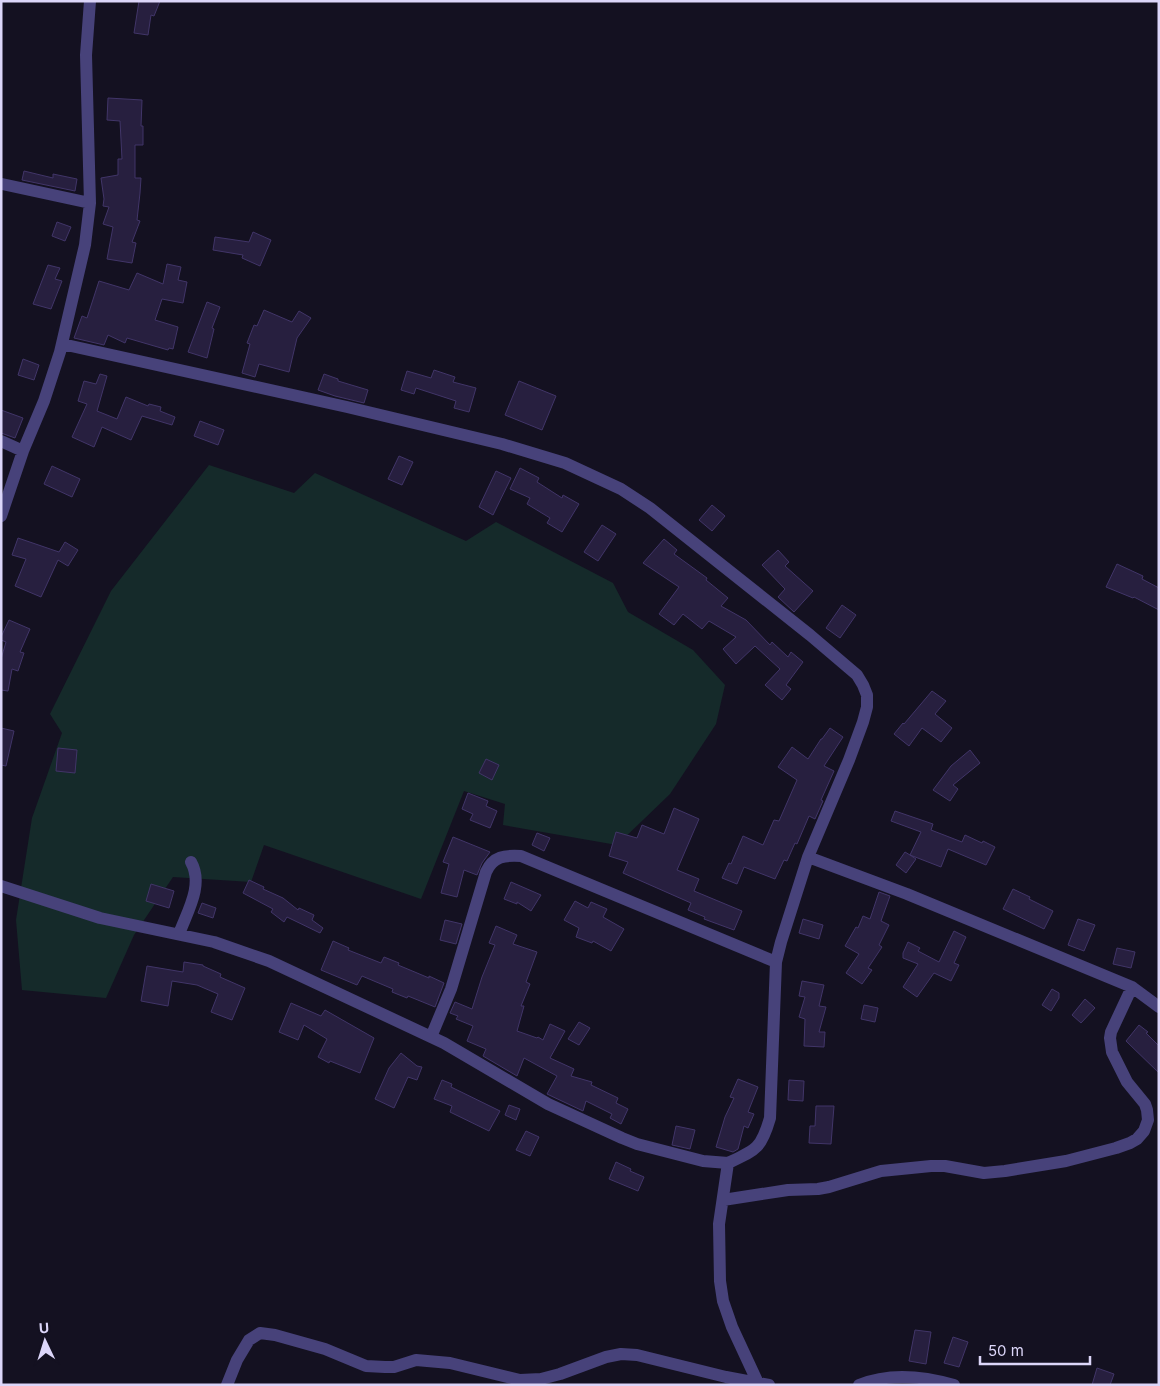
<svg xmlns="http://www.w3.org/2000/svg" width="1160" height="1386" viewBox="0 0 1160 1386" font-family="Inter,sans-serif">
  <rect width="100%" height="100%" fill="#141121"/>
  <path fill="#152a2a" d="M209,465L294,493L315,473L466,541L496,522L613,583L628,612L693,650L725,685L716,724L670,794L617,845L503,825L505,804L464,791L421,899L264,845L251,882L173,877L134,935L106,998L22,990L16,920L32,818L62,733L50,714L111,591Z"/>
  <path fill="#271f3f" stroke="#413568" d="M139,1H160L154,16L151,15L148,35L134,33Z
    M108,98L142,100L141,126H143V145H135V178H141L140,193L137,220L140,221L132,242L136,243L132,263L107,259L113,227L103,224L109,207L103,206L104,199L101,178L118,175V159H122L120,121L107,120Z
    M24,171L53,178V174L77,179L75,191L22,180Z
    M57,222L71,227L65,241L52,236Z
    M253,232L271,240L260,266L242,258L243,255L213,250L215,237L249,242Z
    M167,264L181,267L178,280L187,282L183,303L162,299L155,320L178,327L173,349L169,348L168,350L127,338L125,343L108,335L104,345L74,338L82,316L87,318L99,281L129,290L137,273L163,284Z
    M48,265L60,268L55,279L62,281L51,309L33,304Z
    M207,302L220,307L212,328L214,329L207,358L188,352Z
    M264,310L292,322L299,311L311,318L297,338L289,372L259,364L255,377L242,373L250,344L247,343L254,325L257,326Z
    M23,359L39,365L34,380L18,375Z
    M434,370L455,377L453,382L476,388L469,412L454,408L456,401L416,388L414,394L401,390L407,371L431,378Z
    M100,374L107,376L97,411L117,419L126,397L148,406L149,404L161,407L160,411L175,417L172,425L142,416L131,440L102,427L94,447L72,437L87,404L78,401L84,381L96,384Z
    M324,374L338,379V381L368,390L364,403L335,396L318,390Z
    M519,381L556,396L542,430L505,415Z
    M1,410L23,418L15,438L1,433Z
    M200,421L224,430L218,445L194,436Z
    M399,456L413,462L402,485L388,479Z
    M52,466L80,479L72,497L44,484Z
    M520,468L539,478L537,482L562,498L563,495L579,504L562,532L547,523L550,518L527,504L530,498L510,489Z
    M496,471L511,478L493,515L479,507Z
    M712,505L725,516L712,531L699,520Z
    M602,525L616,534L598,561L584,552Z
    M18,538L59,552L65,542L78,550L68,566L58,560L41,597L15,586L26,559L12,555Z
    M664,539L677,550L674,554L707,578L706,580L728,598L721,606L746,620L770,645L772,642L788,657L791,652L803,662L786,685L791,689L782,700L765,685L780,669L755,646L736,664L723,649L736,637L709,621L702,629L683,614L674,625L659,614L679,587L643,563Z
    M778,550L789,562L785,566L813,591L794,612L778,597L785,589L762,565Z
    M1117,564L1143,576L1142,579L1159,588V610L1134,597L1133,598L1106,587Z
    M842,605L856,615L840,638L826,628Z
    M9,620L30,629L20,652L24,653L18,671L12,669L8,691L1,690V659L6,642L1,640V637Z
    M932,691L946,701L935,714L952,728L941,742L922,728L909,746L894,734L903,723L904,724Z
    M1,728L14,731L6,766L1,765Z
    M830,728L843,737L824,766L834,771L821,800L823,801L815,819L809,816L797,844L795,843L787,861L784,860L775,879L744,867L737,884L722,878L729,863L731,864L743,836L763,845L774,820L779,821L797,780L778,767L792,747L808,759L821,739H822Z
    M58,748L77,750L75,773L56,771Z
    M970,750L980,763L953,785L958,789L950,801L933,790L951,766Z
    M486,759L499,765L492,780L479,773Z
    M468,793L488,801L486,806L497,811L490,828L470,820L473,814L462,809Z
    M674,808L699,819L677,870L699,879L694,891L742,911L734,930L704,919L705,917L688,910L691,903L623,873L628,862L609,856L616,832L637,838L642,825L664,834Z
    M895,811L933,824L931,830L962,842L965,835L982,843L983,841L995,847L986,865L948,849L941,867L910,855L916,859L906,873L896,865L905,852L910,855L921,832L891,821Z
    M537,833L550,838L544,851L532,845Z
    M453,837L490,852L482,863L477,875L464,870L457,897L441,893L449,864L443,862Z
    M249,880L264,887L263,889L283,898L298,910L299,908L314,915L312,920L323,928L320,933L287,917L284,922L271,912L273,909L243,893Z
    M511,882L541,895L531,911L517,902V904L504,899Z
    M151,884L174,891L169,908L146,901Z
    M1013,889L1030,897L1029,899L1053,911L1044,929L1003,909Z
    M879,892L890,896L881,921L889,925L879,945L882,947L868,968L872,970L862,984L846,973L859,954L845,946L856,927L858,928L863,916L870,919Z
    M575,901L588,908L591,902L607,909L603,917L624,929L611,951L593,941L592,943L576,937L579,928L564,920Z
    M202,903L216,908L213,918L198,913Z
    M803,919L823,925L819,939L799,933Z
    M1078,919L1095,925L1084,951L1068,945Z
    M445,920L462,924L456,944L440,940Z
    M496,926L517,935L513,944L537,952L526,982L530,984L521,1006H524L517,1031L537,1038L538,1037L543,1040L550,1024L565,1031L550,1058L574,1069L571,1076L592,1082L591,1085L618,1098L616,1103L628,1109L621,1124L610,1118L612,1114L586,1101L583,1111L547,1094L557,1076L524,1058L517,1076L483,1056L486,1049L467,1041L473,1026L456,1019L458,1016L450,1013L455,1002L472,1009L482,977L495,945L489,943Z
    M954,931L966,937L954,963L959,965L951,981L934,973L917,997L903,987L918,964L903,958V953L908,942L920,948L918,951L939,962Z
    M333,941L349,948L348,950L381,963L384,957L399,963L398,965L429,978V976L444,983L435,1007L408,996L407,998L392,992L393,989L362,976L357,985L321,970Z
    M1117,948L1135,952L1131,968L1113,964Z
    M184,962L203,965V966L221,974L220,977L245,988L232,1020L211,1012L218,994L197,985L172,981L168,1006L141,1001L147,966L183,972Z
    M802,981L824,985L819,1006L826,1007L819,1032H825L824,1047L804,1046L805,1019L799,1017L805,997L799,996Z
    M1052,989L1059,993V998L1051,1011L1042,1005Z
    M1085,999L1095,1008L1081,1023L1072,1015Z
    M291,1003L321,1016L325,1010L374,1038L360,1073L330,1061L329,1063L318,1057L327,1039L304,1025L298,1040L279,1032Z
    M864,1005L878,1008L875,1022L861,1019Z
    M579,1022L590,1028L579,1045L568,1039Z
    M1139,1025L1148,1032L1146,1033L1159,1046V1073L1126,1041Z
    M401,1053L417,1066L422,1067L417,1080L408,1077L394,1108L375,1099L389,1068Z
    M738,1079L758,1087L748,1112L754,1114L748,1128L744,1126L738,1149L733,1152L716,1147L725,1117L734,1098L730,1097Z
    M442,1080L452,1084L451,1087L500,1111L489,1131L450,1112L452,1106L434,1099Z
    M789,1080L804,1081L803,1101L788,1100Z
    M509,1105L520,1109L516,1120L505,1115Z
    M816,1106H834L831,1144L809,1143L810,1126H815Z
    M676,1126L695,1130L690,1149L672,1145Z
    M526,1131L539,1137L530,1156L516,1150Z
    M616,1162L631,1169L630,1171L644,1177L638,1191L609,1179Z
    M915,1330L931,1332L926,1364L909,1361Z
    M953,1337L968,1342L959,1367L944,1363Z
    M1097,1368L1114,1374L1110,1385H1092Z"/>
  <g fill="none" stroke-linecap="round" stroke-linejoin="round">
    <path stroke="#47427a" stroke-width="12" d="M2,184L90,203
      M62,344L347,407L502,444L565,463L621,489L650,508L810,635L857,675L863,685L867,695V707L863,722L849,760L808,857L781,942L776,962L770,1118C761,1149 756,1150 728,1163L719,1224L720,1281L723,1301L732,1327L758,1383
      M1,441L23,451
      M1,516L23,451L44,401L60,352L85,245L90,203L86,55L90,1
      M808,857L907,894L1132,987L1159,1007
      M1,886L100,918L214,942L269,961L444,1043L548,1104L622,1138L637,1144L703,1161L728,1163
      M179,934C187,912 204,885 191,862
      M431,1037L451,989L486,872C493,856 505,855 521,856L776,962
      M723,1200L788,1190L818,1189L829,1187L881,1171L931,1166H945L984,1173L1005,1171L1066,1161L1116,1148L1130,1143L1137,1139L1144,1131L1148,1120L1147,1110L1145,1104L1127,1082L1112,1052L1110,1038L1111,1032L1132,987
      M227,1385L237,1360L249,1340L260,1333L275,1335L325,1349L366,1366L385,1367H394L416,1360L450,1363L520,1380L541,1379L560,1374L606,1357L621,1354L637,1355L726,1377L769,1385
      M859,1385C888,1373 923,1376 954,1385"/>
  </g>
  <rect width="1160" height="1386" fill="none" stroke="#dcd6f9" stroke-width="5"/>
  <g transform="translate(45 1341) rotate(356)" stroke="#141121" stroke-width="4" paint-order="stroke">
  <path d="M0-4L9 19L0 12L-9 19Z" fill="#dcd6f9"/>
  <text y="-8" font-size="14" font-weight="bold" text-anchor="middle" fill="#dcd6f9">U</text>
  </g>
  <path d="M980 1356v8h110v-8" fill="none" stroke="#dcd6f9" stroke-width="2.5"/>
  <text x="988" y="1356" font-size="15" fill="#dcd6f9" stroke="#141121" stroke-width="4" paint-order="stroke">50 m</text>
</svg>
